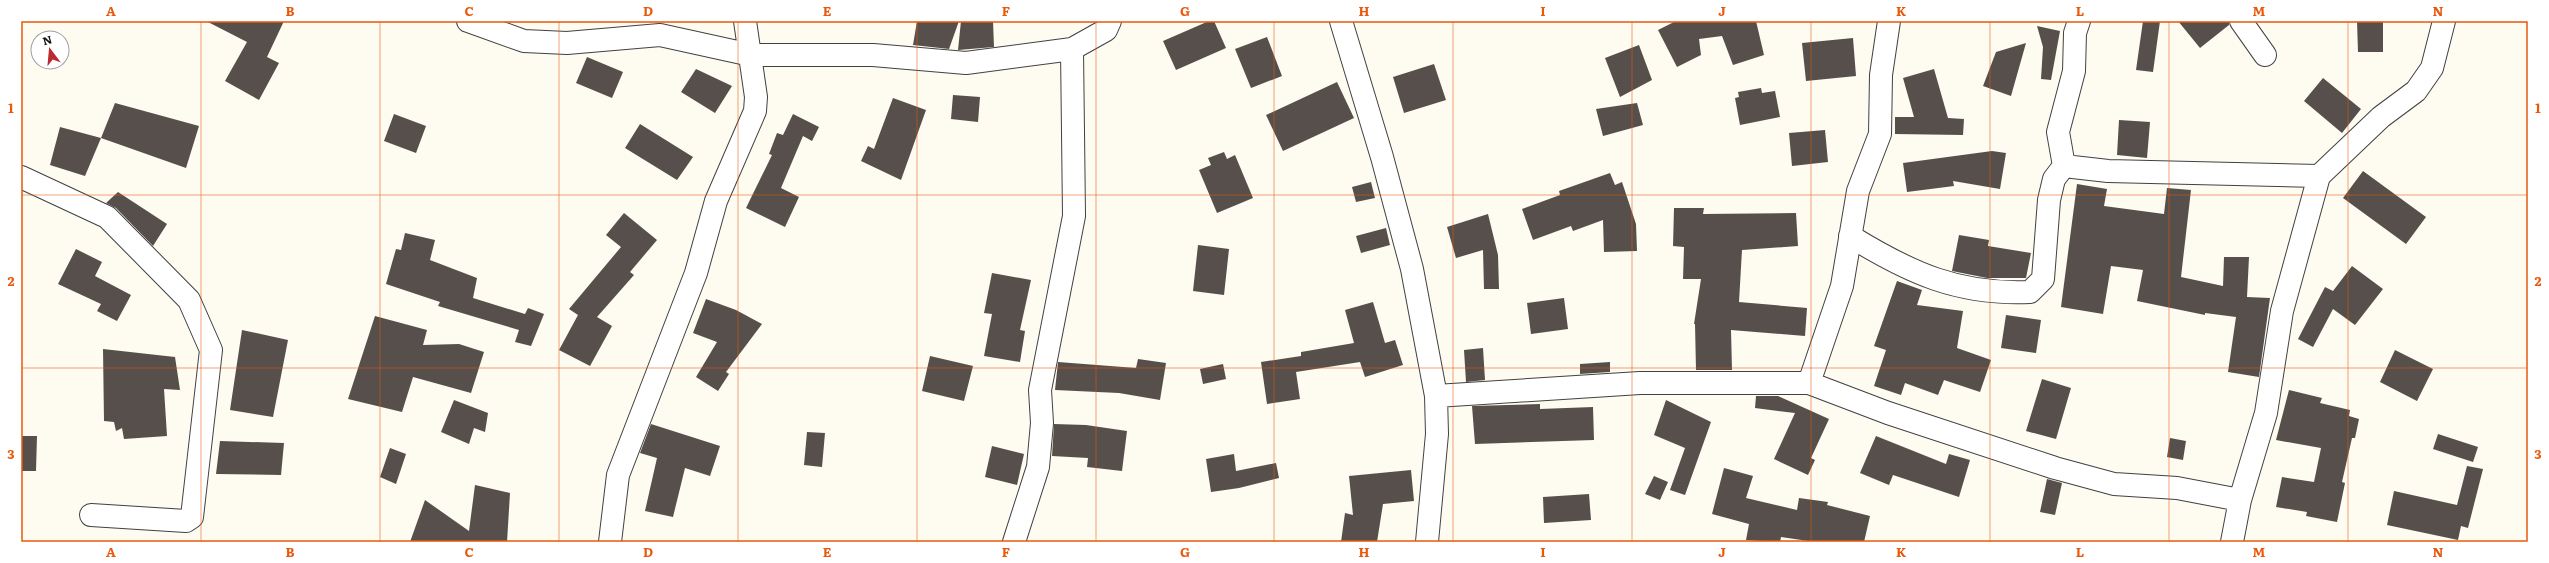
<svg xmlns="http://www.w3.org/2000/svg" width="2549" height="563" viewBox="0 0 2549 563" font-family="Literata,serif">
  <rect width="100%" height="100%" fill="#fefbf0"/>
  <path fill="#574f4b" d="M206,21H284L267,57L279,63L259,100L225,81L247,42Z
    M917,21H959L949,49L913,45Z
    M961,21H993L994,47L958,50Z
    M1209,21H1214L1226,48L1176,70L1163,41Z
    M1676,21H1756L1764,55L1733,65L1722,36L1699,39L1701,55L1677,67L1658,30Z
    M2143,21H2160L2153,72L2136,70Z
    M2178,21H2229V25L2200,48Z
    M2357,21H2383V52H2358Z
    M2037,26L2060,31L2051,80L2041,79L2043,47Z
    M1267,37L1282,76L1251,88L1235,49Z
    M1853,38L1856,76L1806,81L1802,43Z
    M2026,43L2011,96L1983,86L1996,52Z
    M1639,45L1652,80L1620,97L1605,58Z
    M587,57L623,72L612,98L576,83Z
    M1434,64L1446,100L1404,113L1393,77Z
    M696,69L732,86L715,113L681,92Z
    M1934,69L1948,118L1964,119L1963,135L1895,134V117H1914L1903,78Z
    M2323,78L2361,109L2342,133L2304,101Z
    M1337,82L1354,118L1283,151L1266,115Z
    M1761,88L1762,93L1775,91L1780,117L1740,125L1735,98L1739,97L1738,92Z
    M953,95L980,97L978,122L951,119Z
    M893,98L926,110L901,180L861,161L868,146L874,149Z
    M115,103L199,126L186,168L101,138Z
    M1637,103L1643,125L1603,136L1596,109Z
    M394,114L426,126L416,153L384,141Z
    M793,114L819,127L812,141L803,136L781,188L799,197L785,227L746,208L772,155L769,154L777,133L783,135Z
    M2119,120L2150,122L2147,158L2117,155Z
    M640,124L693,157L677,180L625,148Z
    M60,127L101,138L85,176L50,165Z
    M1825,130L1828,162L1792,166L1789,133Z
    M1992,151L2006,153L2000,189L1953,181L1954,186L1907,192L1903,163Z
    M1224,152L1227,159L1235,155L1253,198L1217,213L1199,170L1211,165L1208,158Z
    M2363,171L2426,217L2406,244L2343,198Z
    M1610,173L1615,185L1622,182L1636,224L1637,251L1604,252L1603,220L1573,231L1571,226L1533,240L1522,209L1560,195L1559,191Z
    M1371,182L1375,198L1356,202L1352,187Z
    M2077,184L2107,189L2104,206L2164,214L2167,188L2191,190L2181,277L2223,286L2224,257H2249L2247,297L2270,298L2259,377L2228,372L2236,317L2205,313V315L2137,301L2143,270L2111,266L2103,314L2061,307Z
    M118,192L167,224L153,246L116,208L106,203Z
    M1674,208H1704L1703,214L1796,213L1798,246L1742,250L1739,302L1807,308L1805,336L1731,330L1732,370H1696L1695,324H1694L1701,279H1683L1684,247L1673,246Z
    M624,213L657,240L630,272L634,275L597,317L612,326L590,366L559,350L578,315L569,309L621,247L606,235Z
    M1488,214L1498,255L1499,289H1484L1483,250L1456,258L1447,227Z
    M1386,228L1390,245L1361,253L1356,236Z
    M405,233L435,240L430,260L477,278L473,298L525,314L528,308L544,314L531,346L515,342L519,330L438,306L440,302L386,284L396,249L401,250Z
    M1959,235L1989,240L1988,246L2031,253L2026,278H1987L1952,271Z
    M1198,245L1229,249L1224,295L1193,291Z
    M76,249L102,262L95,276L131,295L117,321L97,311L101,304L58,284Z
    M2352,266L2383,289L2355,325L2333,309L2313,347L2298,339L2325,287L2333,291Z
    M992,273L1031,280L1020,330L1025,331L1020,362L984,356L992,314L984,313Z
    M1897,281L1922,290L1917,305L1963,311L1957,348L1991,360L1980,392L1944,380L1938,395L1905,383L1901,395L1874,386L1886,350L1874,346Z
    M1564,298L1568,329L1531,334L1527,303Z
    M706,299L736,310L762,324L726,372L729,374L718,391L696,377L717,342L693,333Z
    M1373,302L1385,343L1395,340L1403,365L1365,377L1360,362L1296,372L1300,399L1267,404L1261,362L1301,356V352L1354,343L1345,310Z
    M2006,315L2041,320L2036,353L2001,348Z
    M375,316L427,330L423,345L459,344L484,352L471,393L413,377L402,412L348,399Z
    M242,330L288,340L273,417L230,410Z
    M1483,348L1485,380L1466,382L1464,350Z
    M103,349L175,357L180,390L164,389L167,436L124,439L122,428L116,431L114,422L104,421Z
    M2395,350L2433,369L2417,401L2380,382Z
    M930,356L973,366L964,401L922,391Z
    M1138,359L1166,363L1160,400L1119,393L1055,390L1058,362L1136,368Z
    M1610,362V372L1580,374V364Z
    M1223,364L1226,379L1203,384L1200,369Z
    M2042,379L2071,388L2056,439L2026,431Z
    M2289,390L2322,398L2320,403L2350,410L2349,416L2359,419L2355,438H2352L2342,482L2345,483L2337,522L2306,516L2307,512L2276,507L2282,477L2314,482L2321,448L2276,440Z
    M1756,396H1778L1829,419L1811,458L1815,460L1808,475L1774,459L1795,413L1755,408Z
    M454,400L488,413L485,432L474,428L469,444L441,432Z
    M1666,400L1711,422L1685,495L1670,490L1685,448L1654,435Z
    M1540,404V409L1593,407L1594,440L1475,444L1472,406Z
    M651,424L720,446L710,476L685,468L673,517L645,511L657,458L640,453Z
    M1054,424L1086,425L1127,431L1122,471L1087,467L1088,458L1052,456Z
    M807,432L825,433L822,467L804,465Z
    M2438,434L2478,447L2473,462L2433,449Z
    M21,436H37L36,471H21Z
    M1876,436L1946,464L1949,454L1970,460L1959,497L1893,475L1889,485L1860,473Z
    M2170,438L2186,441L2183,460L2167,457Z
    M220,441L284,443L281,475L216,474Z
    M992,446L1024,454L1017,485L985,477Z
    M390,448L406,454L396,484L380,477Z
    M1234,454L1236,471L1276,463L1279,478L1239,488L1211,492L1206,459Z
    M2467,466L2483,469L2468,528L2461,526L2458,540L2387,525L2394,491L2457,505Z
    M1724,468L1753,476L1746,498L1797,510L1799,498L1828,502L1827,505L1870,516L1864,542H1815L1781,537L1780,542L1746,540L1749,524L1712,514Z
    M1411,470L1414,501L1383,504L1377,542H1341L1345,513L1353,515L1349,476Z
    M1654,476L1668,482L1660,500L1645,494Z
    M2047,479L2062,483L2055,515L2040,512Z
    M475,485L510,493L507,542H410L425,500L469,531Z
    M1589,494L1591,520L1544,523L1543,497Z"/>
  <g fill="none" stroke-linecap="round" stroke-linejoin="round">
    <g stroke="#414141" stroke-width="24">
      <path id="street" d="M468,21L524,41L567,43L660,35L751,55H873L966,63L1072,49L1106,30L1110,21
        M1341,21L1382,157L1412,269L1436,396L1437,434L1427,542
        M1889,21L1881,75L1880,134L1858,191L1842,286L1809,383L1888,413L2055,468L2114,484L2177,488L2240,500
        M2241,21L2265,55
        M2064,166L2058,132L2074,71L2075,33L2079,21
        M21,177L107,217L189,300L211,350L192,517L186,521L91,515
        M1850,236C1910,273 1958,295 2030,292L2043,279L2049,200L2054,179L2064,166L2108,171L2319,176
        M1436,396L1640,383H1809
        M610,542L618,475L696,273L716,201L755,111L756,97L745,21
        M1014,542L1038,467L1042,423L1040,390L1074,216L1072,49
        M2232,542L2240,500L2266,413L2282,311L2319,176L2381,117L2416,91L2432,68L2444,21"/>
    </g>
    <use href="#street" stroke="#fff" stroke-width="22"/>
  </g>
  <path fill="none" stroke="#e8590c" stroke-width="1" stroke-opacity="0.55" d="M201,21V542M380,21V542M559,21V542M738,21V542M917,21V542M1096,21V542M1274,21V542M1453,21V542M1632,21V542M1811,21V542M1990,21V542M2169,21V542M2348,21V542M21,195H2528M21,368H2528"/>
  <rect width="2549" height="563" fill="none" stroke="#ffffff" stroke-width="44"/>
  <g transform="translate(50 50) rotate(344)"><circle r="19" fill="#ffffff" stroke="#9f9f9f"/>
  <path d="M0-3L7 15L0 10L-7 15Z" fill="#ba2a33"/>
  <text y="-6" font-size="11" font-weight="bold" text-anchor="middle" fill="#0e0e0e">N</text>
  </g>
  <rect x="22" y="22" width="2505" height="519" fill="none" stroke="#e8590c" stroke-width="1.5"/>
  <g font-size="13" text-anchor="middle" font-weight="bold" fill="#e8590c">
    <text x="111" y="16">A</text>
    <text x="290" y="16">B</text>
    <text x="469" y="16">C</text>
    <text x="648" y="16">D</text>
    <text x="827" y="16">E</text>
    <text x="1006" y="16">F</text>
    <text x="1185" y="16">G</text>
    <text x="1364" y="16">H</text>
    <text x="1543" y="16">I</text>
    <text x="1722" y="16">J</text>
    <text x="1901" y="16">K</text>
    <text x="2080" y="16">L</text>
    <text x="2259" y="16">M</text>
    <text x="2438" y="16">N</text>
    <text x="11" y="113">1</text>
    <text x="2538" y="113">1</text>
    <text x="11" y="286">2</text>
    <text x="2538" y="286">2</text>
    <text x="11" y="459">3</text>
    <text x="2538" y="459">3</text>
    <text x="111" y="557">A</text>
    <text x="290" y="557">B</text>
    <text x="469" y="557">C</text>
    <text x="648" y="557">D</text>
    <text x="827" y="557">E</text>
    <text x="1006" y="557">F</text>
    <text x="1185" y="557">G</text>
    <text x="1364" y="557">H</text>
    <text x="1543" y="557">I</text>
    <text x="1722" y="557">J</text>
    <text x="1901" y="557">K</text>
    <text x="2080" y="557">L</text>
    <text x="2259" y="557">M</text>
    <text x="2438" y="557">N</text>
  </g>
</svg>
